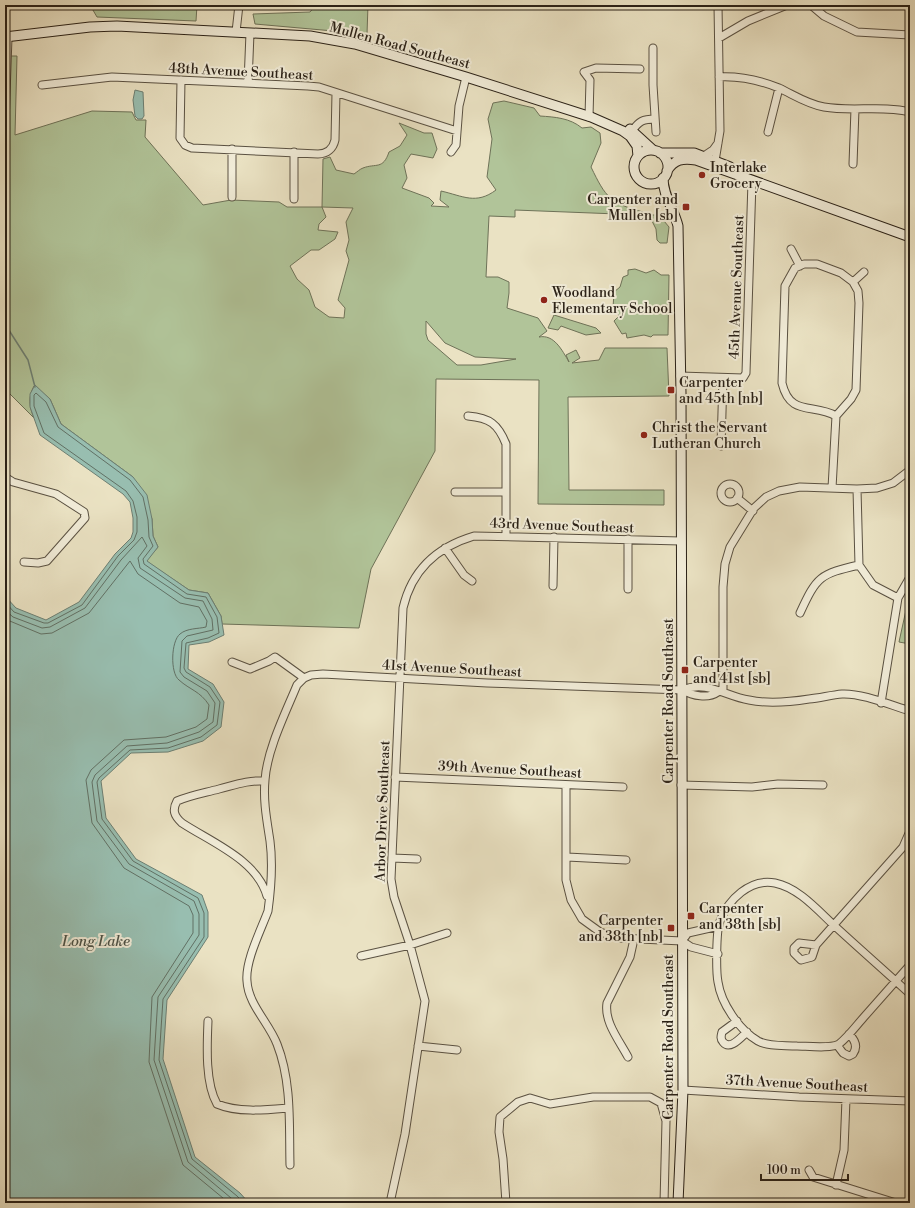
<svg xmlns="http://www.w3.org/2000/svg" width="915" height="1208" viewBox="0 0 915 1208" font-family="'Libre Bodoni',serif">
  <rect width="100%" height="100%" fill="#eae2c3"/>
  <filter id="stains"><feTurbulence type="fractalNoise" baseFrequency=".005" numOctaves="4"/><feColorMatrix values="0 0 0 0 .2 0 0 0 0 .09 0 0 0 0 .02 0 0 0 .5 -.17"/></filter>
  <radialGradient id="worn" r=".72"><stop offset=".6" stop-color="#630" stop-opacity="0"/><stop offset="1" stop-color="#630" stop-opacity=".3"/></radialGradient>
  <path fill="#b1c499" stroke="#6e7258" fill-rule="evenodd" d="M90,5H197L196,21L97,17Z
    M316,5H368L367,34L255,24L253,14L310,12Z
    M5,56H17L15,135L92,111L132,112L136,120H146L145,137L203,205L231,200L279,202L287,207H322L323,159L330,157L336,170L354,174C357,172 360,169 363,168C376,163 383,170 389,152L400,146L407,135L399,123L424,133H432L437,149L433,158L411,154L404,165L407,178L402,188L429,198L434,203L431,206L449,207L440,200L441,191C463,196 476,205 496,190L487,177L492,139L488,119L493,103L504,101L534,108L540,116C555,117 570,118 582,128L591,127L600,133L601,143L591,167C606,198 610,203 643,212V215L515,210V217L489,216L486,277H498L509,282V293L507,308L538,318L547,331L539,337C554,334 562,350 569,362L566,355L576,350L580,358L572,363L599,360L605,348H667L669,396L568,397L569,490H664V505L538,504L539,380L436,379L435,451L371,569L359,628L222,624L221,616L208,593L189,590L146,561L158,547L153,536L152,519L133,477L61,424L50,399L34,386C28,397 29,406 34,418L5,389ZM322,207L353,208L346,222L349,240L346,251L349,260L338,300L345,308L344,318L329,317L315,307L309,290L297,279L290,266L311,250H319L335,239L338,232L318,230L319,224L326,217ZM426,321L445,343L475,357L516,359L481,365H457L428,340L426,334Z
    M649,215H659L669,227L667,243H660L657,240L656,229Z
    M635,269L646,273L654,270L661,275H669L668,335H653L651,337L644,335L627,338L626,333L622,334L614,321L619,316L613,308L614,292L620,287L623,277L628,275V270Z
    M554,315L596,328L601,333L586,335L561,326L558,330L548,328Z
    M906,610H910V644L899,642Z"/>
  <path fill="#98beb0" stroke="#6c7f73" d="M135,90L143,92L144,116L142,119H138L135,116L133,100Z
    M35,385L50,399L61,424L133,477L147,495L152,519L153,536L158,547L147,561L189,590L208,593L221,616L224,635L209,642L189,645L188,669L213,684L224,702L221,727L203,741L168,752L131,753L101,781L106,818L136,859L202,895L208,912V937L167,1000L163,1059L195,1157L240,1193L249,1203H5V596L16,608L46,620L79,602L115,554L131,538L133,532V518L130,502L123,494L40,435L30,407V394Z"/>
  <g fill="none" stroke-linecap="round" stroke-linejoin="round">
    <path stroke="#617064" stroke-width="1" d="M5,602L14,612L44,623H48L82,605L118,556L134,540L137,532V517L133,501L126,491L44,433L34,406V395L36,393L46,402L58,427L130,480L143,497L148,520L149,537L153,546L143,559L144,564L187,594L206,597L217,617L219,633L208,638L186,643L184,668L186,672L210,687L220,702L217,725L201,737L168,748L130,750L99,778L97,782L102,819L133,861L198,898L204,913V937L163,999L159,1060L192,1159L237,1196L244,1203
      M5,610L13,617L42,628L50,627L85,608L121,560L142,537L147,546L138,558L140,568L185,598L203,601L212,619L213,630L187,636L182,641L180,672L184,677L207,691L215,703L213,722L199,732L167,743L127,746L95,775L92,782L97,821L129,864L194,901L199,914V935L158,997L154,1060L188,1162L237,1203
      M5,619L41,634L52,633L89,613L130,561L138,574L180,603L199,607L207,621L206,627C198,629 187,628 180,634C171,641 170,673 179,680C190,690 200,691 209,705L207,719L196,727L166,737L124,740L91,770L86,780L92,823L124,868L189,906L193,915V933L152,997L149,1062L183,1165L229,1203"/>
    <path stroke="#6c7f73" stroke-width="1.5" d="M5,324L28,360L35,387"/>
    <g stroke="#5a5142" stroke-width="9">
      <path id="street" d="M811,5L824,16L857,32L910,35
        M236,32L239,5
        M719,38L748,21L787,5
        M653,48V85L656,132
        M719,77C739,76 759,80 779,88C794,95 807,104 824,107C852,112 882,105 910,112
        M181,80L180,138L185,145L192,148L318,154C327,154 333,149 335,140L336,93
        M248,83L250,33
        M42,85L112,77L308,86L319,87L457,131
        M589,117L590,80L584,72L596,68L640,69
        M5,124L8,37
        M632,131C639,121 643,119 655,119
        M768,132L779,88
        M451,152L456,145L459,106L466,77
        M704,156L713,150L718,143
        M710,162L715,161L720,131L718,5
        M853,164L855,109
        M232,197V149
        M294,199V152
        M791,249L800,266
        M853,282L864,272
        M680,376L743,378L746,373L752,181
        M468,416C490,418 498,424 506,444V536
        M721,446L723,378
        M5,477L13,482L56,494L84,512L85,518L47,561L38,563L24,562
        M721 493a9 9 0 1 1 18 0a9 9 0 1 1-18 0Z
        M832,488L836,416L851,399L856,390L859,303L858,291L853,282L841,273L817,264H804L795,268L785,286L782,383C790,417 813,403 836,416
        M857,489L859,565L873,585L898,598
        M455,492H506
        M737,498L753,511
        M628,539V589
        M445,548L464,575L472,581
        M553,586L554,537
        M800,613C817,576 820,574 859,565
        M232,662L250,669L269,661L275,657L304,678L311,675L323,674L487,683L682,690C707,680 725,696 749,700C768,704 790,702 809,699C820,698 831,695 842,694C862,693 890,705 910,711
        M682,690C693,696 708,699 718,692
        M723,692V587L725,564L730,547L754,508L766,497L779,491L800,487L857,489L877,488L893,483L910,470
        M881,703L898,598L910,577
        M395,777L623,787
        M264,781C248,780 235,785 219,789C204,793 191,795 177,801C172,810 174,816 182,823C211,842 257,860 267,896
        M566,785V880L571,900L582,919L600,932L619,938L682,941L691,947L718,954
        M681,785L752,787L778,784L823,785
        M567,857L626,860
        M392,858L417,859
        M682,941L688,933L719,926
        M816,945L799,943L794,948V953L801,960L812,957L816,945L903,847L910,831
        M361,956L410,945L447,933
        M910,965C894,983 879,1000 864,1017C856,1026 848,1037 839,1044C831,1049 806,1046 797,1046C784,1045 769,1047 758,1041C739,1030 721,1003 718,982C716,972 716,930 720,921C728,900 750,878 775,883C800,888 820,913 838,929C862,951 886,972 910,994
        M208,1021C207,1045 205,1083 217,1104C238,1113 266,1110 288,1108
        M737,1021L722,1032C721,1036 720,1039 723,1042C730,1051 741,1037 747,1032
        M837,1045L843,1053L849,1056L853,1054C858,1047 855,1040 849,1034
        M418,1046L457,1050
        M628,1057C619,1040 604,1022 607,1003L630,957L634,939
        M683,1090L799,1097L910,1101
        M290,1165C289,1125 292,1082 277,1044C269,1023 248,1004 247,981C245,961 261,930 268,911C271,889 273,864 270,841C267,821 263,801 265,780C267,750 285,714 297,685L304,678
        M809,1170L813,1177L896,1203
        M836,1185L844,1150L846,1099
        M390,1203L405,1134L425,1001L410,945L394,897L391,879L403,608C412,569 437,547 474,536L681,541
        M506,1203L503,1159L499,1132L500,1117L518,1102L530,1098L550,1104L593,1097H650L661,1103L666,1121L664,1203"/>
    </g>
    <g stroke="#2a2117" stroke-width="11">
      <path id="secondary" d="M5,37L90,27L117,26L310,36L355,44L466,77L591,117L623,131L630,136L637,146L638,156
        M630,129L653,150
        M634 167a17 17 0 1 1 34 0a17 17 0 1 1-34 0Z
        M660,153H694L730,167
        M667,171C674,159 683,158 696,160L910,237
        M663,178C663,196 674,209 678,226L681,393L683,1090L678,1203"/>
    </g>
    <use href="#street" stroke="#f1ecd8" stroke-width="7"/>
    <use href="#secondary" stroke="#f1ecd8" stroke-width="9"/>
  </g>
  <g fill="#8f2418" stroke="#f1ecd8" stroke-width="1.5">
    <circle cx="702" cy="175" r="4"/>
    <rect x="682" y="203" width="8" height="8" rx="2"/>
    <circle cx="544" cy="300" r="4"/>
    <rect x="667" y="386" width="8" height="8" rx="2"/>
    <circle cx="644" cy="435" r="4"/>
    <rect x="681" y="666" width="8" height="8" rx="2"/>
    <rect x="687" y="912" width="8" height="8" rx="2"/>
    <rect x="667" y="924" width="8" height="8" rx="2"/>
  </g>
  <g text-anchor="middle" stroke-width="4" stroke-linejoin="round" paint-order="stroke">
    <g font-size="14" fill="#2a2117" stroke="#f1ecd8">
      <text transform="translate(400 45) rotate(15)" y="5">Mullen Road Southeast</text>
      <text transform="translate(241 71) rotate(3)" y="5">48th Avenue Southeast</text>
      <text transform="translate(736 287) rotate(-88)" y="5">45th Avenue Southeast</text>
      <text transform="translate(562 525) rotate(2)" y="5">43rd Avenue Southeast</text>
      <text transform="translate(452 668) rotate(3)" y="5">41st Avenue Southeast</text>
      <text transform="translate(668 701) rotate(-90)" y="5">Carpenter Road Southeast</text>
      <text transform="translate(510 769) rotate(3)" y="5">39th Avenue Southeast</text>
      <text transform="translate(382 811) rotate(-88)" y="5">Arbor Drive Southeast</text>
      <text transform="translate(668 1037) rotate(-90)" y="5">Carpenter Road Southeast</text>
      <text transform="translate(797 1083) rotate(3)" y="5">37th Avenue Southeast</text>
    </g>
    <g font-size="14" fill="#2a2117" stroke="#f1ecd8" text-anchor="start">
      <text x="710" y="172">Interlake<tspan x="710" dy="16">Grocery</tspan></text>
      <text x="678" y="204" text-anchor="end">Carpenter and<tspan x="678" dy="16">Mullen [sb]</tspan></text>
      <text x="552" y="297">Woodland<tspan x="552" dy="16">Elementary School</tspan></text>
      <text x="679" y="387">Carpenter<tspan x="679" dy="16">and 45th [nb]</tspan></text>
      <text x="652" y="432">Christ the Servant<tspan x="652" dy="16">Lutheran Church</tspan></text>
      <text x="693" y="667">Carpenter<tspan x="693" dy="16">and 41st [sb]</tspan></text>
      <text x="699" y="913">Carpenter<tspan x="699" dy="16">and 38th [sb]</tspan></text>
      <text x="663" y="925" text-anchor="end">Carpenter<tspan x="663" dy="16">and 38th [nb]</tspan></text>
    </g>
    <g font-size="15" font-style="italic" fill="#4b5045" stroke="#f1ecd8">
      <text x="96" y="946">Long Lake</text>
    </g>
  </g>
  <rect width="915" height="1208" fill="none" stroke="#eae2c3" stroke-width="20"/>
  <rect x="6" y="6" width="903" height="1196" fill="none" stroke="#2a2117" stroke-width="2"/>
  <rect x="10" y="10" width="895" height="1188" fill="none" stroke="#2a2117"/>
  <path d="M761 1174v6h87v-6" fill="none" stroke="#2a2117" stroke-width="2"/>
  <text x="767" y="1174" font-size="12" fill="#2a2117" stroke="#f1ecd8" stroke-width="3" paint-order="stroke">100 m</text>
  <rect width="100%" height="100%" filter="url(#stains)"/>
  <rect width="100%" height="100%" fill="url(#worn)"/>
</svg>
